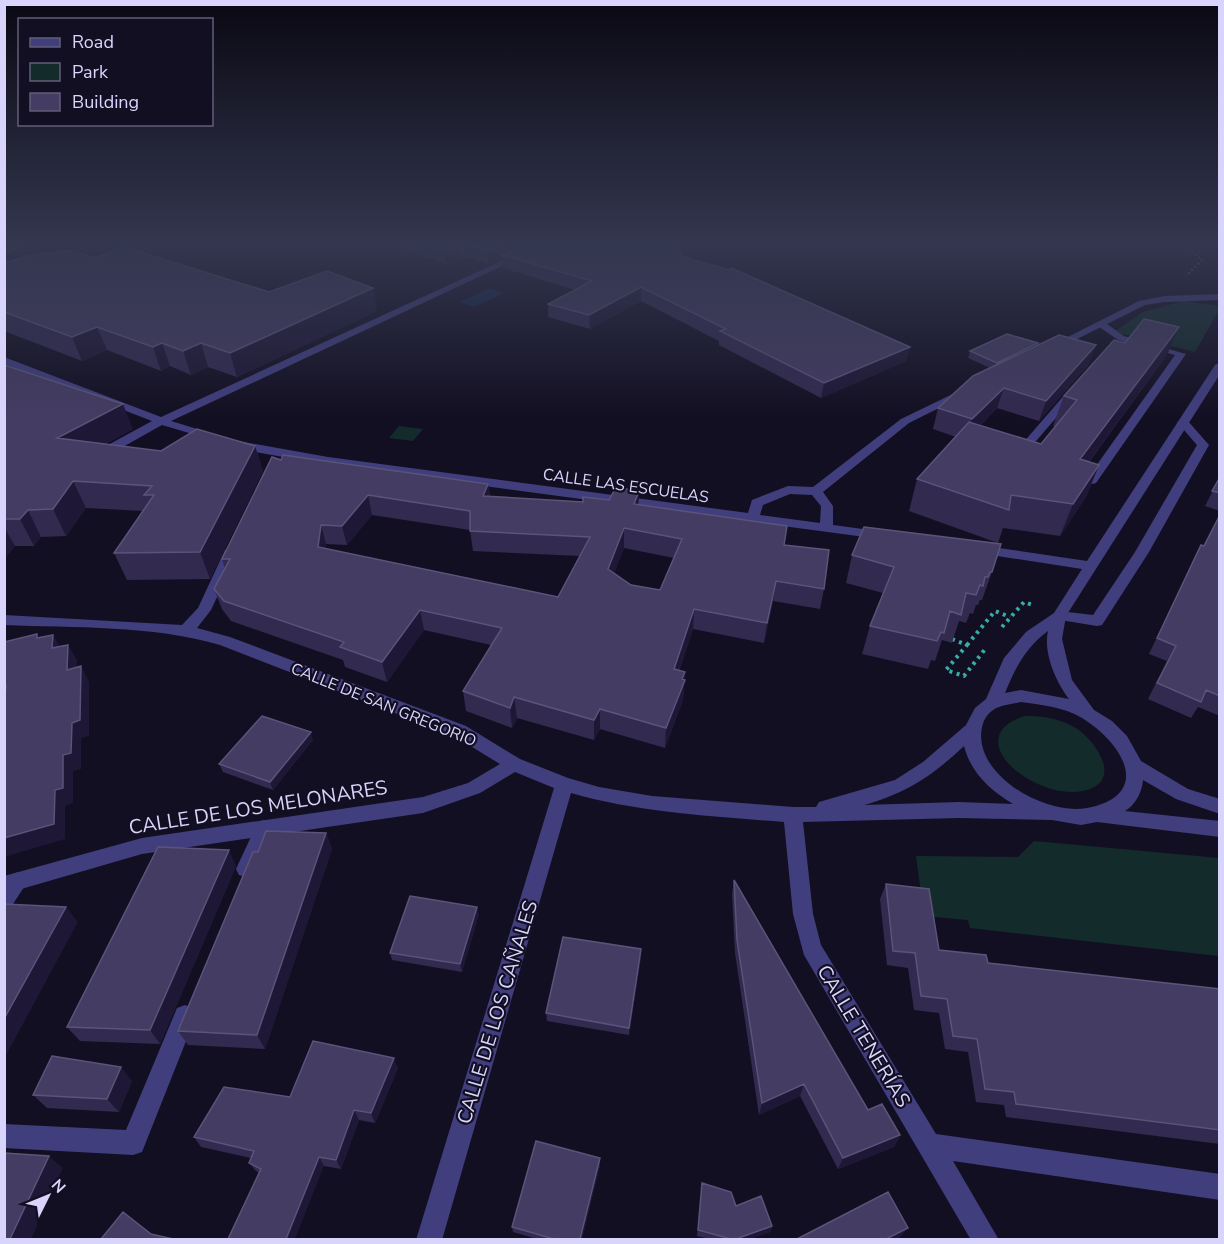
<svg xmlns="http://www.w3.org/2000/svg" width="1224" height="1244" viewBox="0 0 1224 1244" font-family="'Nunito Sans',sans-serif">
  <rect width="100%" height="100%" fill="#130f22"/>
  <path fill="#132c2b" d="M1184,301L1219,306V310L1195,352L1114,332L1143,312Z
    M399,426L423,429L413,441L389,438Z
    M1025,716C1042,716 1058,718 1074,727C1096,740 1125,782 1083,791C1034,801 957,737 1025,716Z
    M1034,841L1219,858V956L970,928L968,920L924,916L916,856L1018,857Z"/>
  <path fill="#112445" d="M490,288L504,293L474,307L460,302Z"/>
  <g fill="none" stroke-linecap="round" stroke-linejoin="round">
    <path stroke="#37ada7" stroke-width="2" stroke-dasharray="1.5 3" stroke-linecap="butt" d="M1185,245L1202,260L1186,276"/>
    <path stroke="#37ada7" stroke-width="4" stroke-dasharray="3 4.5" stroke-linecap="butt" d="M1002,627L1024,602L1033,605
      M952,639L967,645L946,670L964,676L986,648
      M967,645L995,611L1010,617"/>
    <path fill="#413e7e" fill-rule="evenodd" d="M1098,322H1104L1124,336L1186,354L1096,483L1092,484L1086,480L1175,355L1118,340L1098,326Z
      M1071,391L1076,394L1075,396L1030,448H1022V444L1067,392Z
      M1183,419L1187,420L1209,445L1149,552L1102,625L1097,626L1054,619L1052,616L1059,611L1093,615L1135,552L1197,445L1177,422Z"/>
    <path fill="#413e7e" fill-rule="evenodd" d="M264,820L271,822L273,828L256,869L253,875L246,877L239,875L236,869L255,828L257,822Z
      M18,872L25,875L28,881L11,907L4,910C4,895 1,878 18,872Z
      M185,1005L193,1008L196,1016L142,1152L133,1155L4,1148V1124L126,1130L177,1008Z"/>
    <path fill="#413e7e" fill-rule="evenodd" d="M536,245H547L171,421L217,435L219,437L213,440L162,425L105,457H97V451L152,421L4,364V357L161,417Z
      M1220,294V300L1165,302L1145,305L1057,349L1048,347L1139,301L1165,296Z
      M1220,362V374L1066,616L1062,639L1072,680L1094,710L1112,721L1127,736L1141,761L1188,789L1220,799V814L1176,799L1143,780C1142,792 1136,804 1125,811L1220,821V837L1097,822L1081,825L1052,820L959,818L803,822L813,914L821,945L936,1134L1220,1174V1200L953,1161L999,1240H971L804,955L793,914L784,822C713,816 640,813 571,793L442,1240H416L554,788L515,772L480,793L423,813L142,854L4,894V876L142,838L423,797L468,783L500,764L454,736L220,645C151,625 76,628 4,625V615L182,625L198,608L225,550L232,546L239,550L211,610L197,628L230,637L466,726L520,759L568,778L599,787L652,796L793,807H816L819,802L895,780L923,762L966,725L975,708L986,699L1004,658L1026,632L1054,613L1082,569L978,553L973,552L971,549L973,546L978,545L1087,561L1215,365ZM1048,631C1043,653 1056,682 1069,699L1021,690L1005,693C1015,668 1026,647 1048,631ZM1021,702C1042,705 1064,707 1082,718C1123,743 1154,795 1087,808C1045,816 972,774 982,727C984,718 990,710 999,707C1006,704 1014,704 1021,702ZM964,746C971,773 990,790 1013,804L959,802L864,805C907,793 932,776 964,746Z
      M965,388L970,391L969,393L909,423L823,492L833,506V525L885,532L887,535L885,538L880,539L328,465L238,449L232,445L238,441L328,457L748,513L752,500L788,486L813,487L901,419ZM790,494L812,495L821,506L820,523L760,515L763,505Z"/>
  </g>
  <path fill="#322a4f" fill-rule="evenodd" d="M4,245L22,247L26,256L95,258L269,292L377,311L237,377L208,367L191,375L170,366L161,371L107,350L82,361L4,331Z
    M390,245H674L684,257L910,347L906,361L821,398L719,345V341L641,301L590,329L548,317V304L575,290L503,268L502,258L489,264L470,258L461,259L446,264Z
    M1038,345L1089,364L1039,421L997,408L980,426L1041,444L1055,426H1053L1064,396L1167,355L1089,462L1099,465L1086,497L1060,536L1003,528L998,543L909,511L917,479L956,437L933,429L938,408L990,368L968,358L970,351Z
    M4,365L133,429L105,444L161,451L255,446L263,471L210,579L127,580L114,553L143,511L86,508L66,536L41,537L34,546H15L4,559Z
    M281,460L488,484L490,496L583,502L609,500L639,491L638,505L784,545L824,589L820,609L773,601L764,643L693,629L679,671L685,672L683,700L665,748L600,729L594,740L517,718L512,728L466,711L463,691L491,645L424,630L387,682L345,667L343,660L231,621L222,609L214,589L225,569L222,559ZM372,515L470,530L473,551L580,556L558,597L325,548L326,544L347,545ZM624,548L674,558L660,590L631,585L614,573Z
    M1220,477V511L1205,506Z
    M1220,513V716L1198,707L1191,718L1148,699L1167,661L1149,654L1193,561L1201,545L1203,546Z
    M852,555L992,572L982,600H980L978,605H976L973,614L970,613L966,623L959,621L952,643L942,640L935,661L931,660L928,669L862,654L870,626L883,593L846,583Z
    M313,740L273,790L223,772L219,764Z
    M326,833L332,849L265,1049L188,1045L178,1031L258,852Z
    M236,866L160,1044L80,1041L67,1027Z
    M734,880L868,1110L900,1135L894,1147L838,1169L800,1096L759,1115L735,953L732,894Z
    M886,884L939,950L988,963L1220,989V1144L1006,1117L1004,1105L976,1102L968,1052L945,1049L939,1013L914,1010L908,968L887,965L880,899Z
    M479,914L462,972L392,960L390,953Z
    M641,949V957L629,1035L547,1021L546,1013Z
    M398,1068L375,1123L359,1120L341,1169L324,1166L259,1173L256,1171L249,1163L251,1158L201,1147L194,1137L290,1097Z
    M132,1081L119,1112L47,1108L33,1095Z
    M600,1158V1165L582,1239H537L513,1232L512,1227Z
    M702,1183L736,1206L772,1226L770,1232L749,1239H710L697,1236Z"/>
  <path fill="#1e1735" d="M502,245H530L502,255V258L489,264L488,251Z
    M460,246L461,259L446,264L444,252Z
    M22,247L31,268L4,277V253Z
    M641,287V301L590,329L589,315Z
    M373,288L377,311L237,377L230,353Z
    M97,327L107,350L82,361L72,337Z
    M1179,327L1167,355L1067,491L1080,459Z
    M162,343L170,366L161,371L153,347Z
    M201,343L208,367L191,375L183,351Z
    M1038,343L1036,350L995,370L997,363Z
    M1096,345L1089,364L1039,421L1046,401Z
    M910,347L906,361L821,398L824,383Z
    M1004,388L997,408L966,440L972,419Z
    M123,404L133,429L68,463L57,438Z
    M255,446L263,471L210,579L200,552Z
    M1099,465L1086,497L1060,536L1073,504Z
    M73,481L86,508L66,536L53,509Z
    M488,484L490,502L483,496Z
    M639,491L638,510L634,504Z
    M368,495L372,515L347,545L342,526Z
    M28,510L41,537L34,546L20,519Z
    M321,525L326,544L323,566L318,547Z
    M4,527L15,546L4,559Z
    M624,528V548L608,589V569Z
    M776,581L773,601L764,643L767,623Z
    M694,609L693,629L672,690L674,669Z
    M420,610L424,630L387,682L382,662Z
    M53,635L62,650L52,648Z
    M68,645L77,660L76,686L67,670Z
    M81,666L89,682V736L81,738V769L73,771V803L65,806V839L4,857V838L55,790L72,723Z
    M685,672L683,700L665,748L666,728L682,679Z
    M514,697L517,718L512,728L510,708Z
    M600,709V729L594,740V720Z
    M311,732L313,740L273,790L270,782Z
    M326,833L332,849L265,1049L257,1035Z
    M229,850L236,866L160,1044L150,1030Z
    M66,907L78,922L4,1059V1019Z
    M477,907L479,914L462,972L460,964Z
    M641,949V957L629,1035V1028Z
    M394,1058L398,1068L375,1123L371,1113Z
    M121,1067L132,1081L119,1112L107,1099Z
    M804,1084L800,1096L759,1115L762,1103Z
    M354,1110L359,1120L341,1169L336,1160Z
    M900,1135L894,1147L838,1169L843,1158Z
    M49,1156L63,1168L31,1239H10Z
    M319,1157L324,1166L295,1239H286Z
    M600,1158V1165L582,1239H580Z
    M772,1226L770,1232L749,1239H736Z
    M908,1228L900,1238L898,1239H887L888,1238Z"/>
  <path fill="#443c62" stroke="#5b547a" stroke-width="1.5" fill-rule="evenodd" d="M4,245H15L22,247L4,253Z
    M425,245H502L488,251L469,246H460L444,252Z
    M524,245H674L684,257L729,270L731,268L910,347L824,383L720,331L726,329L641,287L589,315L548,304L592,281L502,255Z
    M124,247L269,292L327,271L373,288L230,353L201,343L183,351L162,343L153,347L97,327L72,337L4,312V263L27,256L69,250L95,258Z
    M1144,319L1179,327L1080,459L1099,465L1073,504L1011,495L1009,510L917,479L969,422L1041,444L1077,400L1064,396L1114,340L1125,343Z
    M1007,334L1038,343L997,363L970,351Z
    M1059,335L1096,345L1046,401L1004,388L972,419L938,408L973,376Z
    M4,365L123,404L57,438L161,451L197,429L255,446L200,552L114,553L154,495H144L152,486L73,481L53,509L28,510L20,519H4Z
    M283,455L488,484L483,496L583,502V497L609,500L616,487L639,491L634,504L787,526L784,545L829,550L824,589L776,581L767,623L694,609L674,669L685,672L682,679L685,680L666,728L600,709L594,720L514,697L510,708L463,691L502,628L420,610L382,662L340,647L344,642L224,601L214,589L230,559H222L272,457L281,460ZM368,495L470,511V531L590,537L558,597L318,547L321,525L342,526ZM624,528L682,539L660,590L631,585L608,569Z
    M1220,477V493L1212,491Z
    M1220,515V696L1206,690L1201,702L1157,683L1176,646L1157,638L1201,545L1204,546Z
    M864,527L1001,544L992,572H990L988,577H985L983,586L980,585L976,595L966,593L961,615L950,611L944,633L941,632L937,641L870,626L894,567L852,555Z
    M37,634V638L53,635L52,648L68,645L67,670L81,666L80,720L72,723L71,753L63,755V788L55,790L54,824L4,838V709L6,686L4,687V642Z
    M262,716L311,732L270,782L219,764Z
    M266,831L326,833L257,1035L178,1031L253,852H258Z
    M158,847L229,850L150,1030L67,1027Z
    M734,880L868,1110L882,1104L900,1135L843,1158L804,1084L762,1103L737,940Z
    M886,884L929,889L939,950L986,955L988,963L1220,989V1130L1016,1104L1014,1092L985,1089L977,1039L953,1036L947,999L921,996L915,953L893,951Z
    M410,896L477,907L460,964L390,953Z
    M4,904L66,907L4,1019Z
    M563,937L641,949L629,1028L546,1013Z
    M313,1041L394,1058L371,1113L354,1110L336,1160L319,1157L286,1239H228L261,1169L249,1163L254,1151L194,1137L224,1087L290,1097Z
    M52,1056L121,1067L107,1099L33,1095Z
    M536,1141L600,1158L580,1239H554L512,1227Z
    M4,1153L49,1156L10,1239H4Z
    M702,1183L731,1192L736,1206L761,1196L772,1226L736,1239H731L698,1230Z
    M888,1192L908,1228L888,1238L889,1239H797Z
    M123,1212L151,1234L173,1239H101Z"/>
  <linearGradient id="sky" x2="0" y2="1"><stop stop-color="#0a0813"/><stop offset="0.58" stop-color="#33374f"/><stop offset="1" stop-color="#33374f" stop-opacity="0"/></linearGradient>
  <rect width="1224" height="419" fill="url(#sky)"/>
  <g text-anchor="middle" stroke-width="4.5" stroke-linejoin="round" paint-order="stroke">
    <g font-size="16" fill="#d9d4fc" stroke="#130f22">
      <text transform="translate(626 485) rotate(8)" y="6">CALLE LAS ESCUELAS</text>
      <text transform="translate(384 704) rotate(22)" y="6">CALLE DE SAN GREGORIO</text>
    </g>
    <g font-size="20" fill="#d9d4fc" stroke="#130f22">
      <text transform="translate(258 807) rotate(-9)" y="7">CALLE DE LOS MELONARES</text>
      <text transform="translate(497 1012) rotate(-73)" y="7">CALLE DE LOS CAÑALES</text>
      <text transform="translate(864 1036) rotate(59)" y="7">CALLE TENERÍAS</text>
    </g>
  </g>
  <rect width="1224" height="1244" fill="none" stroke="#d9d4fc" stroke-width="12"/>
  <rect x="18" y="18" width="195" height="108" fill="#130f22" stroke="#625e79" stroke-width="1.5"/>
  <rect x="30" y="38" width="30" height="9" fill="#413e7e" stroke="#625e79" stroke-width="1.5"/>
  <text x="72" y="48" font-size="18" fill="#d9d4fc">Road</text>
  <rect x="30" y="63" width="30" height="18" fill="#132c2b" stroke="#625e79" stroke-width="1.5"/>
  <text x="72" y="78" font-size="18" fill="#d9d4fc">Park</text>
  <rect x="30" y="93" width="30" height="18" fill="#443c62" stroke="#625e79" stroke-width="1.5"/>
  <text x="72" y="108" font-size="18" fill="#d9d4fc">Building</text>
  <g transform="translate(48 1196) rotate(47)" stroke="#130f22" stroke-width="4.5" paint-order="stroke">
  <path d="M0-4.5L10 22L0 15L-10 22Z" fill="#d9d4fc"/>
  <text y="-9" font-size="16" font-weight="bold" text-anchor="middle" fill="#d9d4fc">N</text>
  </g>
</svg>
